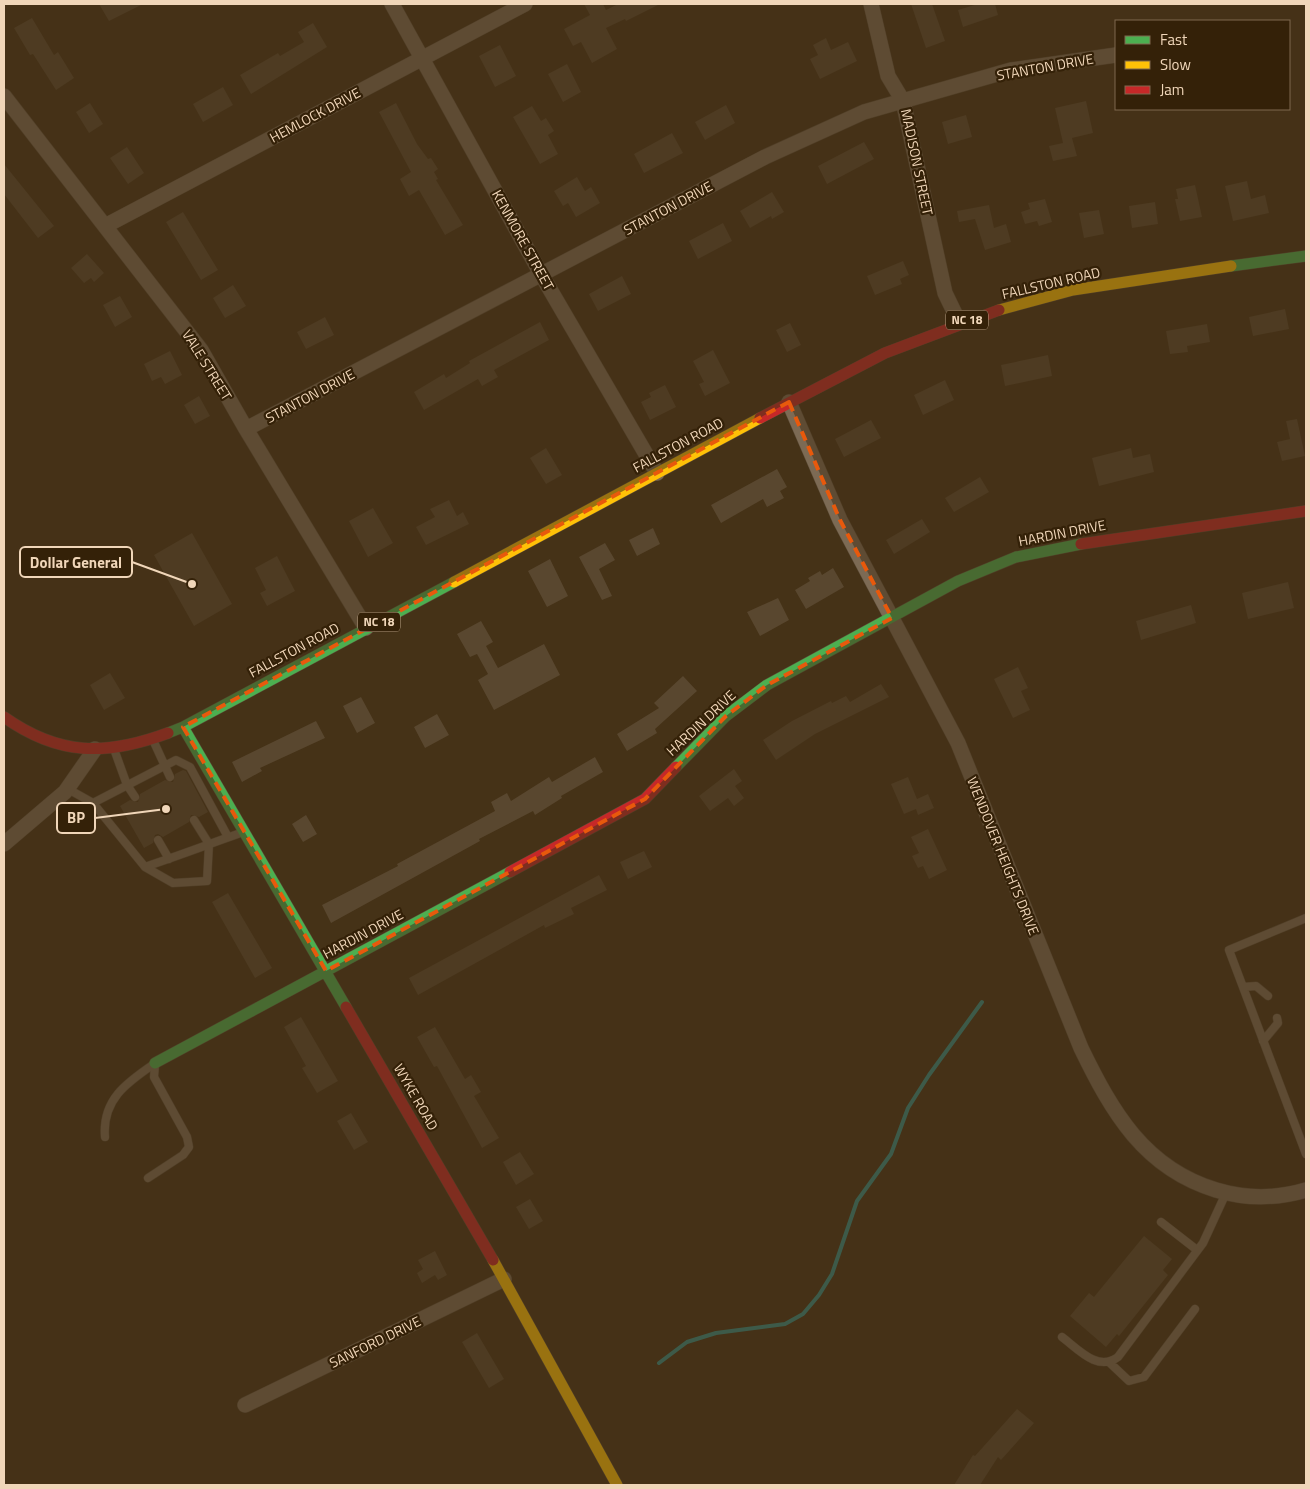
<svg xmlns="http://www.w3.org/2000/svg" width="1310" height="1489" viewBox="0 0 1310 1489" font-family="'Titillium Web',sans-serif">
  <rect width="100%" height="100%" fill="#453217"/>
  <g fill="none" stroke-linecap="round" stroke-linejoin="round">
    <path stroke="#348d85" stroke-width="4" d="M659,1363L687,1342L716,1333L785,1324L803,1314L819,1295L832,1274L857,1201L891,1154L908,1108L929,1075L982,1002"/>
  </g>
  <path fill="#59472f" d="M99,4H143L109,21Z
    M584,4H603L606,10L618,4H660L626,21L625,19L606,28L617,49L592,63L581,42L573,46L564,29L590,15Z
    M911,4H932L945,41L926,48Z
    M978,4H995L998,15L963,27L958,10Z
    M32,18L54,55L58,52L74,78L56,90L33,54L30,55L14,28Z
    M313,23L327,47L251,94L240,75L278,53L280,56L304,42L298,32Z
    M826,38L831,50L848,42L857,61L820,79L810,59L818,55L813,45Z
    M500,45L516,76L495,87L479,56Z
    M567,64L581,92L563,102L548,74Z
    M223,87L233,105L203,122L193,104Z
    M1086,101L1093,133L1072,138L1077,156L1053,161L1049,146L1063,143L1055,108Z
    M90,103L103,124L89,133L76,112Z
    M396,103L417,144L428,159L431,158L438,169L434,172L438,179L436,180L463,225L445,235L419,190L409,196L400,179L411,172L379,112Z
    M726,105L735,123L705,140L695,122Z
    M532,106L541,121L546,118L554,131L548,135L558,154L540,164L513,117Z
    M966,115L972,137L948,144L942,122Z
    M672,133L683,153L644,173L634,154Z
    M864,142L874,159L827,184L818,166Z
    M127,147L144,173L128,184L110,158Z
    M4,164L54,226L38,238L4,194Z
    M577,177L585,191L591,187L600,203L576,217L568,203L563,206L554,191Z
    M1247,181L1251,199L1265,195L1269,213L1233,221L1225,186Z
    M1195,185L1202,217L1180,221L1175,199H1178L1176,189Z
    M772,192L784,212L772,219L771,216L750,228L740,211Z
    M1045,199L1052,222L1039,226L1037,221L1025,224L1021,212L1030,209L1028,203Z
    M1155,202L1158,224L1132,228L1129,206Z
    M989,205L994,228L1006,224L1011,242L985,250L975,219L959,222L957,211Z
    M1099,210L1104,234L1084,238L1079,213Z
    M183,212L218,270L201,280L166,222Z
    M723,223L732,241L698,259L689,241Z
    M87,254L104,273L94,282L91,278L84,283L71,268Z
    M903,261L909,275L900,279L902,284L875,295L867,276Z
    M622,276L631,294L598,311L589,294Z
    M233,285L246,306L225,318L213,298Z
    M120,296L132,317L115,327L103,305Z
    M1285,309L1289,329L1253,336L1249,317Z
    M325,317L334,335L306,349L297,332Z
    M540,322L549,340L494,370L498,377L482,386L478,379L424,410L414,392L444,374L446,378L470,363L469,361Z
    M790,323L801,345L787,352L776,330Z
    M1207,324L1210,342L1187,346L1188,352L1170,354L1166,331Z
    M713,350L730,383L705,396L699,384L704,382L693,361Z
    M170,351L182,375L165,384L161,377L152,381L144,364Z
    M1048,355L1052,376L1005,386L1001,365Z
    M945,380L954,400L923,415L914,395Z
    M665,385L676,407L650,420L641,402L651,397L649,393Z
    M199,396L210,416L195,424L184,405Z
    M1297,419L1305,456L1282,461L1277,442L1290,439L1286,421Z
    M871,420L881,438L844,457L835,439Z
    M546,448L562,475L546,484L530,458Z
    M1131,448L1133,458L1150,454L1154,472L1099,486L1092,458Z
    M777,469L787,487L780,491L784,498L767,507L763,499L721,523L711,505Z
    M980,477L989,492L954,512L945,498Z
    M449,500L457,516L463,512L469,524L426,545L416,527L435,517L430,509Z
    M373,508L393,543L368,557L349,521Z
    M922,519L930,532L894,554L886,540Z
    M653,528L660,544L637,556L629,540Z
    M192,533L232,604L194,626L154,555Z
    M605,543L615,560L599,569L612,596L602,600L579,557Z
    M277,556L295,591L267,606L260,593L266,590L255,568Z
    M550,559L568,596L547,607L528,571Z
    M833,568L844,587L806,609L795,590L810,581L808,578L820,571L822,575Z
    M1288,582L1294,608L1248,619L1242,593Z
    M778,598L789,620L760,636L747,612Z
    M1191,605L1196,623L1141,640L1136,621Z
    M481,621L493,642L486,646L498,668L544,644L560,675L494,710L478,680L488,674L477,654L470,657L457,634Z
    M1018,667L1028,688L1021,691L1030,710L1013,718L994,679Z
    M110,673L125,698L104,710L90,685Z
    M683,676L697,691L655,729L657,733L627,751L617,734L659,708L654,703Z
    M881,684L889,697L815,734L776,760L763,740L792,721L831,701L832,703L846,696L850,702Z
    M361,697L375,723L357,733L343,706Z
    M437,714L449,735L425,748L414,727Z
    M316,721L325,738L260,768L262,771L242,782L232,762Z
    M595,757L603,772L561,796L562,798L535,815L533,811L479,839L480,841L331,923L322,905L398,866L397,864L495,811L491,802L507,793L511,801L549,777L552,782Z
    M734,769L742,781L735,786L744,798L734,806L728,798L710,811L699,796Z
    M183,770L186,771L208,812L199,817L191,815L189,822L163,837L158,834L155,835L153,843L144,848L120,806L130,800L138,802L140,794L165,780L173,782L175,774Z
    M908,777L917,799L928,794L934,808L918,815L916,809L904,814L891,784Z
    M306,815L317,834L303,842L292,824Z
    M928,829L947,870L929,879L923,866L918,868L912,856L919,853L911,837Z
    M644,851L652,867L628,879L620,862Z
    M599,875L607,890L571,908L574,914L545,928L544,925L418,995L409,978Z
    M228,893L272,968L255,978L212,902Z
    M301,1017L338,1081L317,1093L302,1068L306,1066L284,1027Z
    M435,1027L465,1079L471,1075L481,1092L474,1096L499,1138L482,1148L437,1066L434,1067L417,1037Z
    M351,1113L368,1142L354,1150L337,1121Z
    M520,1152L534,1174L516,1185L503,1162Z
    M530,1199L543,1221L529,1229L516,1207Z
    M1144,1236L1172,1259L1163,1270L1168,1275L1119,1336L1117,1334L1106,1347L1070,1316L1089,1293L1094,1297Z
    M435,1251L447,1275L438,1280L435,1275L422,1283L417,1273L423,1269L418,1260Z
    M477,1333L504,1379L489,1388L462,1342Z
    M1017,1409L1034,1423L1001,1460L998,1457L980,1485H954L973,1455L975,1456Z"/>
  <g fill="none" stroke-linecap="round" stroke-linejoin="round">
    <g stroke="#5d4d38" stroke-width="9">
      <path id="lane" d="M153,740L170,777
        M114,749L127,785L135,797
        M68,789L93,803
        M228,837L190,767L176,760L93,803L145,867C178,856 210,844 243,832
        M158,840L169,859
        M145,867L173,883L207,881L209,844L194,820
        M1306,918L1229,950L1306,1154
        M1243,987L1256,986L1268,996
        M1263,1041L1278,1023L1277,1018
        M105,1137C102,1100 126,1083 154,1064
        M148,1178L183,1155L189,1147L187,1137L154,1077L155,1065
        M1161,1222L1197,1250
        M1062,1337C1079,1350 1098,1372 1118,1357L1203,1243L1226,1193
        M1110,1363L1129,1381L1144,1377L1195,1309"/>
    </g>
    <g stroke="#5d4d38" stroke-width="16">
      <path id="street" d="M392,4L541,274L657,473
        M871,4L888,76L903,101L945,293L959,322
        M4,96L201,350L246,429L366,628
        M105,226L525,4
        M789,402L840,520L958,743L1081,1048C1112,1112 1144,1168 1216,1190C1246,1199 1276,1199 1306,1190
        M246,429L765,157L864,112L1011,70L1116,55
        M4,844L65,792L95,749
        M245,1405L504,1279"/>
    </g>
    <g stroke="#5d4d38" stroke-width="12">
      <path id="fast" d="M1231,266L1306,256
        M183,727L346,1007
        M168,733L183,727L454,582
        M676,767L726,716L767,685L958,581L1016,557L1081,544
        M155,1063L510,872"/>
    </g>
    <g stroke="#5d4d38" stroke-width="12">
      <path id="slow" d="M999,310L1073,290L1231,266
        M454,582L760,418
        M493,1260L617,1485"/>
    </g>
    <g stroke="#5d4d38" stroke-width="12">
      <path id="jam" d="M760,418L885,353L999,310
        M1081,544L1306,511
        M4,717C59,756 106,756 168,733
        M510,872L645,799L676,767
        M346,1007L493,1260"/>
    </g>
    <use href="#lane" stroke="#7c6a54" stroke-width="8"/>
    <use href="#street" stroke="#7c6a54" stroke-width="15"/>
    <use href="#fast" stroke="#4caf50" stroke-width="11"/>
    <use href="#slow" stroke="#ffc107" stroke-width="11"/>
    <use href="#jam" stroke="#c62828" stroke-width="11"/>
  </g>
  <path d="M0 0H1310V1489H0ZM789,402L840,520L892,618L767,685L726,716L645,799L326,971L183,727Z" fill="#453217" fill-opacity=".55" fill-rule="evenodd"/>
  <path fill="none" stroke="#e8590c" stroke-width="4" stroke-dasharray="10 6" stroke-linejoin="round" d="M789,402L840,520L892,618L767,685L726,716L645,799L326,971L183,727Z"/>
  <g text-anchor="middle" stroke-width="4.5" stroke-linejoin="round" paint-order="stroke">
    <g fill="#342108" stroke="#b8a084" stroke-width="1">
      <rect x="946" y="310.5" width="42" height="19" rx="4"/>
      <rect x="358" y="612.5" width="42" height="19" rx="4"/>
    </g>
    <g font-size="12" font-weight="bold" fill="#f0d6b9">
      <text x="967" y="324">NC 18</text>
      <text x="379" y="626">NC 18</text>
    </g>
    <g font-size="14" fill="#f0d6b9" stroke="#342108">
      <text transform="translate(1045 67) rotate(-10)" y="5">STANTON DRIVE</text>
      <text transform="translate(315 115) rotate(-28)" y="5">HEMLOCK DRIVE</text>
      <text transform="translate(917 162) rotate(78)" y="5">MADISON STREET</text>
      <text transform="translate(668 208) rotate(-28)" y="5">STANTON DRIVE</text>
      <text transform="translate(523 240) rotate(61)" y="5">KENMORE STREET</text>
      <text transform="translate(1051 283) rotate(-13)" y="5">FALLSTON ROAD</text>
      <text transform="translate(207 365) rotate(58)" y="5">VALE STREET</text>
      <text transform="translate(310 396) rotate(-28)" y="5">STANTON DRIVE</text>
      <text transform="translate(678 445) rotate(-28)" y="5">FALLSTON ROAD</text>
      <text transform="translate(1062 533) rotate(-11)" y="5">HARDIN DRIVE</text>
      <text transform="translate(294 650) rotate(-28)" y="5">FALLSTON ROAD</text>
      <text transform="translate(701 723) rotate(-43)" y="5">HARDIN DRIVE</text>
      <text transform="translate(1003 856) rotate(68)" y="5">WENDOVER HEIGHTS DRIVE</text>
      <text transform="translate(363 934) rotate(-28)" y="5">HARDIN DRIVE</text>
      <text transform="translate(416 1097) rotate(60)" y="5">WYKE ROAD</text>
      <text transform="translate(375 1342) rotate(-26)" y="5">SANFORD DRIVE</text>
    </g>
  </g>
  <path fill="none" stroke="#f0d6b9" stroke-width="2" d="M192 584L132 562M166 809L95 818"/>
  <g fill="#f0d6b9" stroke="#342108" stroke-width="2">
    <circle cx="192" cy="584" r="5"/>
    <circle cx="166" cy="809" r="5"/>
  </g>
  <g fill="#342108" stroke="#f0d6b9" stroke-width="2">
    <rect x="20" y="547" width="112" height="30" rx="5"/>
    <rect x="57" y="803" width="38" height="30" rx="5"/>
  </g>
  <g font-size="15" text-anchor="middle" font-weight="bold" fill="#f0d6b9">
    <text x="76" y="568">Dollar General</text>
    <text x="76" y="823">BP</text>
  </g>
  <rect width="1310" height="1489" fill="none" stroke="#f0d6b9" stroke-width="10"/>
  <rect x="1115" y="20" width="175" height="90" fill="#342108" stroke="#7f694f"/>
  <rect x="1125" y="36" width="25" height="8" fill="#4caf50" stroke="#7f694f"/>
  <text x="1160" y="45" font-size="15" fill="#f0d6b9">Fast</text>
  <rect x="1125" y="61" width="25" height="8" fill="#ffc107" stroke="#7f694f"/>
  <text x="1160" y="70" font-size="15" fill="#f0d6b9">Slow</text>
  <rect x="1125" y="86" width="25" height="8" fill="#c62828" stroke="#7f694f"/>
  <text x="1160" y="95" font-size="15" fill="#f0d6b9">Jam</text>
</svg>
